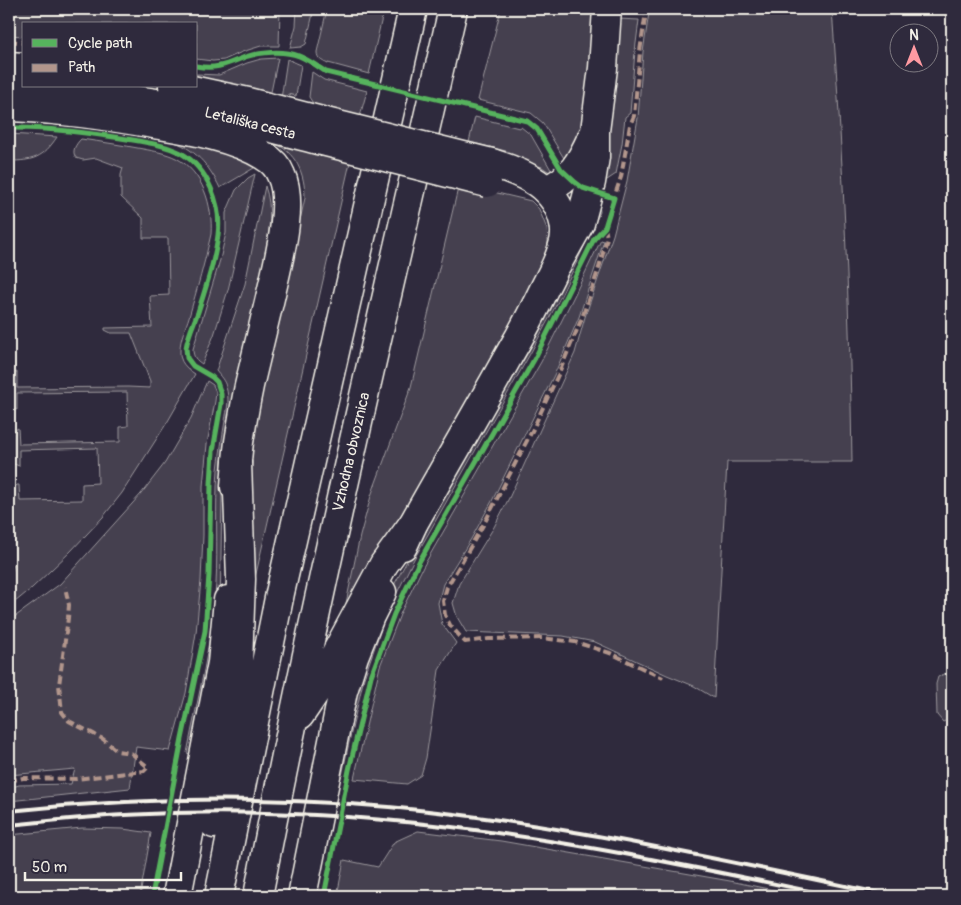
<svg xmlns="http://www.w3.org/2000/svg" width="961" height="905" viewBox="0 0 961 905" font-family="Pangolin,sans-serif">
  <rect width="100%" height="100%" fill="#2f2a3d"/>
  <filter id="ink" filterUnits="userSpaceOnUse"><feTurbulence type="fractalNoise" baseFrequency=".02" numOctaves="2"/><feDisplacementMap in="SourceGraphic" scale="10" xChannelSelector="R" yChannelSelector="G"/><feConvolveMatrix kernelMatrix="1 2 1 2 8 2 1 2 1" color-interpolation-filters="sRGB"/></filter>
  <g filter="url(#ink)">
    <path fill="#454050" stroke="#9c989c" d="M9,9H280L279,46H261L242,52L224,60L213,61L196,59V24H24V36L9,35Z
      M297,9H314L306,44L301,47L290,48L296,26Z
      M327,9H384L369,74L332,64L328,63V64C322,61 317,59 317,52Z
      M501,9H596L589,92L579,140L565,160L543,123L531,113L478,100Z
      M658,9H832C843,159 850,311 852,462H727L714,698L694,686L667,675L595,642L563,636L466,632L457,617L453,603L459,584L494,527L509,498L575,353L585,317L613,235L627,181L638,118L643,52L649,13Z
      M618,19L639,20L635,51L630,113L625,117L622,144L616,174L607,180L598,182Z
      M278,58L270,97L196,80V74L219,75L247,63L261,59Z
      M287,59L301,65L296,96L288,94L286,100L281,99Z
      M312,72L324,80L367,91L360,116L330,109L316,108L309,97Z
      M475,117L519,128L521,127L531,135L554,175L542,167L510,157V152L469,142Z
      M9,134L57,137C43,158 33,161 9,161Z
      M185,138L246,160L254,168L220,188C209,165 194,148 170,140Z
      M81,139C102,142 122,145 143,149C154,151 166,153 176,158C203,172 213,206 211,234C205,262 197,289 189,317C186,327 180,338 180,350C179,362 186,368 195,374L168,421L122,493L103,517L70,552L32,588L9,607V578L15,562L13,489L17,485H19L20,501L82,500V484L98,483L97,448L19,450V466L14,464L12,462V432L18,428L19,444L120,442V427L128,426L127,392L17,393V410L13,408L12,405V374L17,372V388L128,387L150,388V381L131,333H111L105,330V328L152,327L150,296L169,295L168,238H143V218L121,197V175L123,168L96,158L83,160L76,158C71,151 76,144 81,139Z
      M272,142L351,158L253,587L249,495L251,461L262,388L305,198C305,173 296,152 272,142Z
      M255,174L228,290L214,335L202,364C196,360 193,357 193,349L220,260L226,233V213L236,190L248,178Z
      M459,184L531,201L539,209L547,229L548,241L546,256L511,329L418,489L345,608L360,536L371,496L411,387Z
      M265,186C273,208 269,231 266,254L224,468L222,492L220,613L193,755L187,753C198,697 212,641 216,584C218,546 215,508 218,470C220,454 222,437 225,421C227,409 230,399 226,387C225,381 220,376 216,371L245,284Z
      M599,203L600,212L561,296L530,354L414,559L386,615L364,678L351,733L342,776L333,774L379,613L408,559L525,354L557,293L579,244Z
      M601,240L604,241L579,317L555,373L492,501L471,539L443,584L438,603L442,624L456,643L439,670L426,758L421,775L407,784L354,779L380,666L401,612L423,567L541,362L575,294Z
      M207,381L213,385L216,392L215,401L207,444L203,486V535L201,580L196,633L186,693L170,751L136,747L130,788L9,801V788L19,785L71,784L75,769L9,775V621L60,584L141,494L165,463L191,418Z
      M946,673L952,675V718L943,722L937,715L936,684L938,677Z
      M82,828L123,829L151,833L140,896H9V835Z
      M418,831L501,841L730,881L802,896H337L344,860L378,867L394,842Z"/>
    <g fill="none" stroke-linecap="round" stroke-linejoin="round">
      <g stroke="#f4f1e8" stroke-width="31">
        <path id="secondary" d="M9,66L24,67
          M173,86L248,102L326,122
          M9,87C75,91 141,99 206,112C245,121 283,131 322,141
          M9,107C59,109 109,116 159,125C191,130 236,138 264,156C271,160 278,167 281,175C295,204 277,266 270,298C263,327 256,356 249,386C245,405 242,423 239,442C237,457 236,472 235,487
          M403,546L413,524C445,467 478,411 509,355C522,333 534,310 545,287C551,275 558,263 562,249C565,241 566,232 564,223C556,186 524,173 492,163
          M177,896L222,663L228,600
          M302,896L343,691L354,656L370,616L382,592"/>
      </g>
      <g stroke="#f4f1e8" stroke-width="31">
        <path id="highway" d="M546,190C572,179 581,161 592,137
          M557,264L580,223L591,182L595,157V131L603,68L607,9
          M300,715L321,684L336,653L384,564L413,524
          M214,824L234,715L238,664L241,579L237,463
          M219,896L280,593L413,9
          M258,896C315,599 385,304 453,9"/>
      </g>
      <use href="#secondary" stroke="#2f2a3d" stroke-width="28"/>
      <use href="#highway" stroke="#2f2a3d" stroke-width="28"/>
      <path stroke="#f4f1e8" stroke-width="4" d="M9,811C122,799 236,796 350,804C533,816 714,859 894,896
        M9,825C48,821 86,817 125,815C211,810 298,812 384,820C536,833 685,865 833,896"/>
      <g stroke="#f4f1e8" stroke-width="31" stroke-linecap="butt">
        <path id="secondary-bridge" d="M326,122L492,163
          M322,141L487,183"/>
      </g>
      <use href="#secondary-bridge" stroke="#2f2a3d" stroke-width="28"/>
      <path stroke="#b2968c" stroke-width="4" stroke-dasharray="8 4" stroke-linecap="butt" d="M9,41L24,43
        M609,196L614,198L621,177L630,125L634,116L640,51L646,12L651,9
        M605,227L607,238L599,268L582,318L558,375L533,429L486,520L447,587L443,601L445,615L450,625L465,642L489,639L542,638L575,642L610,653L663,678
        M9,781L23,778L76,779L144,771L148,767L131,753L117,751L103,739L69,721L62,712L59,685L68,618L69,605L65,587"/>
      <g stroke="#2f2a3d" stroke-width="8">
        <path id="cycleway" d="M196,66C217,70 227,64 245,57C260,52 284,50 299,56C309,60 317,66 326,72L527,121L537,129L561,169L575,182L583,188L614,198L605,227L594,239L535,358L419,562L394,614L371,676L349,770L324,896
          M9,128C50,127 92,133 133,140C149,143 166,145 181,153C208,169 222,204 218,235C215,260 206,287 198,312C194,323 188,335 186,348L187,358L193,366L212,377L217,382L221,394V404L213,451L211,484L209,575L205,631L182,739L152,896"/>
      </g>
      <use href="#cycleway" stroke="#56b35d" stroke-width="5"/>
    </g>
  </g>
  <g text-anchor="middle" stroke-width="4.5" stroke-linejoin="round" paint-order="stroke">
    <g font-size="15" fill="#f4f1e8" stroke="#2f2a3d">
      <text transform="translate(250 123) rotate(14)" y="5">Letališka cesta</text>
      <text transform="translate(351 452) rotate(-77)" y="5">Vzhodna obvoznica</text>
    </g>
  </g>
  <rect width="961" height="905" fill="none" stroke="#2f2a3d" stroke-width="30"/>
  <rect x="15" y="15" width="931" height="875" fill="none" stroke="#f4f1e8" stroke-width="2" filter="url(#ink)"/>
  <rect x="22" y="22" width="175" height="65" fill="#2f2a3d" stroke="#7e7a81"/>
  <rect x="32" y="39" width="25" height="8" fill="#56b35d" stroke="#7e7a81"/>
  <text x="68" y="48" font-size="15" fill="#f4f1e8">Cycle path</text>
  <rect x="32" y="64" width="25" height="8" fill="#b2968c" stroke="#7e7a81"/>
  <text x="68" y="72" font-size="15" fill="#f4f1e8">Path</text>
  <g transform="translate(914 48)"><circle r="24" fill="#2f2a3d" stroke="#7e7a81"/>
  <path d="M0-4L9 19L0 12L-9 19Z" fill="#ff9aa2"/>
  <text y="-8" font-size="14" font-weight="bold" text-anchor="middle" fill="#f4f1e8">N</text>
  </g>
  <path d="M25 872v8h156v-8" fill="none" stroke="#f4f1e8" stroke-width="2.5"/>
  <text x="32" y="872" font-size="15" fill="#f4f1e8" stroke="#2f2a3d" stroke-width="4" paint-order="stroke">50 m</text>
</svg>
